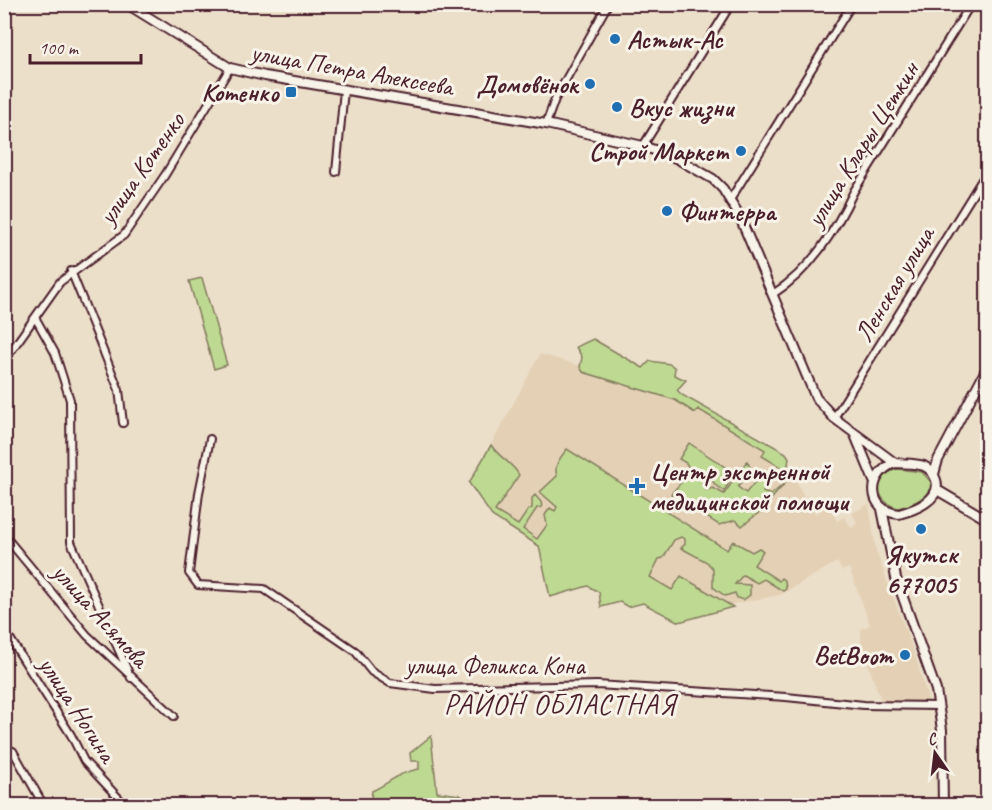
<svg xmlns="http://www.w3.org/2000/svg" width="992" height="810" viewBox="0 0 992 810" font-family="Caveat,sans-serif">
  <rect width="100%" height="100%" fill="#ecdfca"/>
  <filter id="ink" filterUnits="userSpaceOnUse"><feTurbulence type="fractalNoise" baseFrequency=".0167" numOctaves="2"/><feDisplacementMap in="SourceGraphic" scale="12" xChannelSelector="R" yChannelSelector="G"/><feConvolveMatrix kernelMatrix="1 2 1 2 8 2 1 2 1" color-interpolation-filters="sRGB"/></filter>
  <g filter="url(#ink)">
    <path fill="#e4d1b5" d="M540,354L681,395L786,454L801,491L816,514L828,506L837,521L844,517L852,528L857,523L852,513L869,504L876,551L916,658L929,702L881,700L861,646V629L870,625L849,568L842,571L837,562L780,595L709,609L680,620L493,515L471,482Z"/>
    <path fill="#beda92" stroke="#847c5e" stroke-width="1.5" d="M202,278L227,365L214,369L189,281Z
      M593,339L643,368L650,361L670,364L675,368L674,375L686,380L677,390L682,395L786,453L789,458L787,471L762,456L765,450L698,409L695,413L675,400L583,372L580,367L582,357L576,347Z
      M689,443L731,471L732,478L724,491L715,485L710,477L702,482L706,490L713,488L724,494L747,461L750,467L738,487L746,493L763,472L768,473L770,479L763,492L771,495L786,482L761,511L742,526L735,520L719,525L671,494L691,471L686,463L679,459Z
      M491,445C498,457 513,463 519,475L495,511L518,525L528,510L532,508V498L535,495L541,502L542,507L537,508L523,529L537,539L547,525L545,515L550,508L555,511L557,507L540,492L557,476C553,465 561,457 567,449L727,550L733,541L752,552L759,548L763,551L754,565L779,581L781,578L785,581L786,589L783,591L764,579L757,583L743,575L735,584L750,585V595L743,600L737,598L735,593L725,596L713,587V569L707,562L681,548L685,544V539L681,537L674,540L663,558L659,559L650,577L672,590L681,576L733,607L679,622L643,603L628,607L620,602L601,607L599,592L588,586L550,597L539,546L492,516L469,483Z
      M898,469L922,472L931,482C931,497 912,505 898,508C874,502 872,475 898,469Z
      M431,736L437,792L460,795L464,798L465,805H457V799L441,802V805L390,806V799L377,798L376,805H370L372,791C392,782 396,773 419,769V761H411L410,753Z"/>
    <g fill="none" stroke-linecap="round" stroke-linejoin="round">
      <g stroke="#4a1f2b" stroke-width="10">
        <path id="minor" d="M546,124L555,99L608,4
          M643,146L731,4
          M336,172L344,90
          M730,200L852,4
          M71,271L119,390L123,423
          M773,294C811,270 835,231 854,191L971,4
          M36,319L55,353L70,400L71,542L131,678
          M4,361L60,282L124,235L165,175L230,68
          M834,418L988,170
          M210,439L199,493L189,573L198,585L264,589L355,651L372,672L390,683L435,689L597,685L786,697L864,705L939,706
          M4,535L87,635L174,716
          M4,629L71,735L84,761L126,806
          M4,748L13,751L44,806"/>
      </g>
      <g stroke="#4a1f2b" stroke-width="12">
        <path id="tertiary" d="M127,4L230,68L265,76L546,124L643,146L676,158L713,179L723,189L739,215L816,398L834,418L895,463
          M855,435L874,481
          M895,463C904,464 915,463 924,466C930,469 934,474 936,480C942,500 914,510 899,514C866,511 867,473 895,463Z
          M934,474L938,460L988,366
          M937,490L988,520
          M882,509L896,578L936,690L942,730L943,806"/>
      </g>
      <use href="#minor" stroke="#f7f3e8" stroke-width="6"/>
      <use href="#tertiary" stroke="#f7f3e8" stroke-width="8"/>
    </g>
  </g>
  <g fill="#1f6fb2" stroke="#f7f3e8" stroke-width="2">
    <circle cx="615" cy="39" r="6"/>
    <circle cx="590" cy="84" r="6"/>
    <rect x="285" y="86" width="12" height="12" rx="3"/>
    <circle cx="617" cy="107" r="6"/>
    <circle cx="741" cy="151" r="6"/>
    <circle cx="667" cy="211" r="6"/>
    <path d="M634 477h6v6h6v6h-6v6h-6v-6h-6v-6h6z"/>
    <circle cx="921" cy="529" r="6"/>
    <circle cx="905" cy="655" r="6"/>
  </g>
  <g text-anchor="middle" stroke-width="6" stroke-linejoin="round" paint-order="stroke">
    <g font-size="26" font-weight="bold" fill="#4a1f2b" stroke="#f7f3e8" text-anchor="start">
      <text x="627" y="48">Астык-Ас</text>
      <text x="578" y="93" text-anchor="end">Домовёнок</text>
      <text x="279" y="101" text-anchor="end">Котенко</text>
      <text x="629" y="116">Вкус жизни</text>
      <text x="729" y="160" text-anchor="end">Строй Маркет</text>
      <text x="679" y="220">Финтерра</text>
      <text x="650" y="480">Центр экстренной<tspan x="650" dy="30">медицинской помощи</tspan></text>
      <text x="921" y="563" text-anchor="middle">Якутск<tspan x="921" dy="30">677005</tspan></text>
      <text x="893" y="664" text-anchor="end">BetBoom</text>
    </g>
    <g font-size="26" fill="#4a1f2b" stroke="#f7f3e8">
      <text transform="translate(352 69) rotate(10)" y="9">улица Петра Алексеева</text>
      <text transform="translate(862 144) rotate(-58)" y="9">улица Клары Цеткин</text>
      <text transform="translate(141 168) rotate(-55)" y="9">улица Котенко</text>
      <text transform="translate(894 284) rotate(-59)" y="9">Ленская улица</text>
      <text transform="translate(101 615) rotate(48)" y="9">улица Асямова</text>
      <text x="495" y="674">улица Феликса Кона</text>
      <text transform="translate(78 709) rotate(57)" y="9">улица Ногина</text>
    </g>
    <g font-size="28" letter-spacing="1.5" fill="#4a1f2b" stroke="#f7f3e8">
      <text x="560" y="714">РАЙОН ОБЛАСТНАЯ</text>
    </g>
  </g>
  <rect width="992" height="810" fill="none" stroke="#f7f3e8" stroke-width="24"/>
  <rect x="12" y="12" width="968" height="786" fill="none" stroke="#4a1f2b" stroke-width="2" filter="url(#ink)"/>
  <g transform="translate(935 753) rotate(346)" stroke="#f7f3e8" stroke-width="4.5" paint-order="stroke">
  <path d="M0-4.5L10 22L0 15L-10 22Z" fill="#4a1f2b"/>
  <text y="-9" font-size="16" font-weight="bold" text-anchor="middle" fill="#4a1f2b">С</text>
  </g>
  <path d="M30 54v9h111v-9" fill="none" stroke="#4a1f2b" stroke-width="3"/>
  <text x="39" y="54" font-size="18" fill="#4a1f2b" stroke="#f7f3e8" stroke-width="4.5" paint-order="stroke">100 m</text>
</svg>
